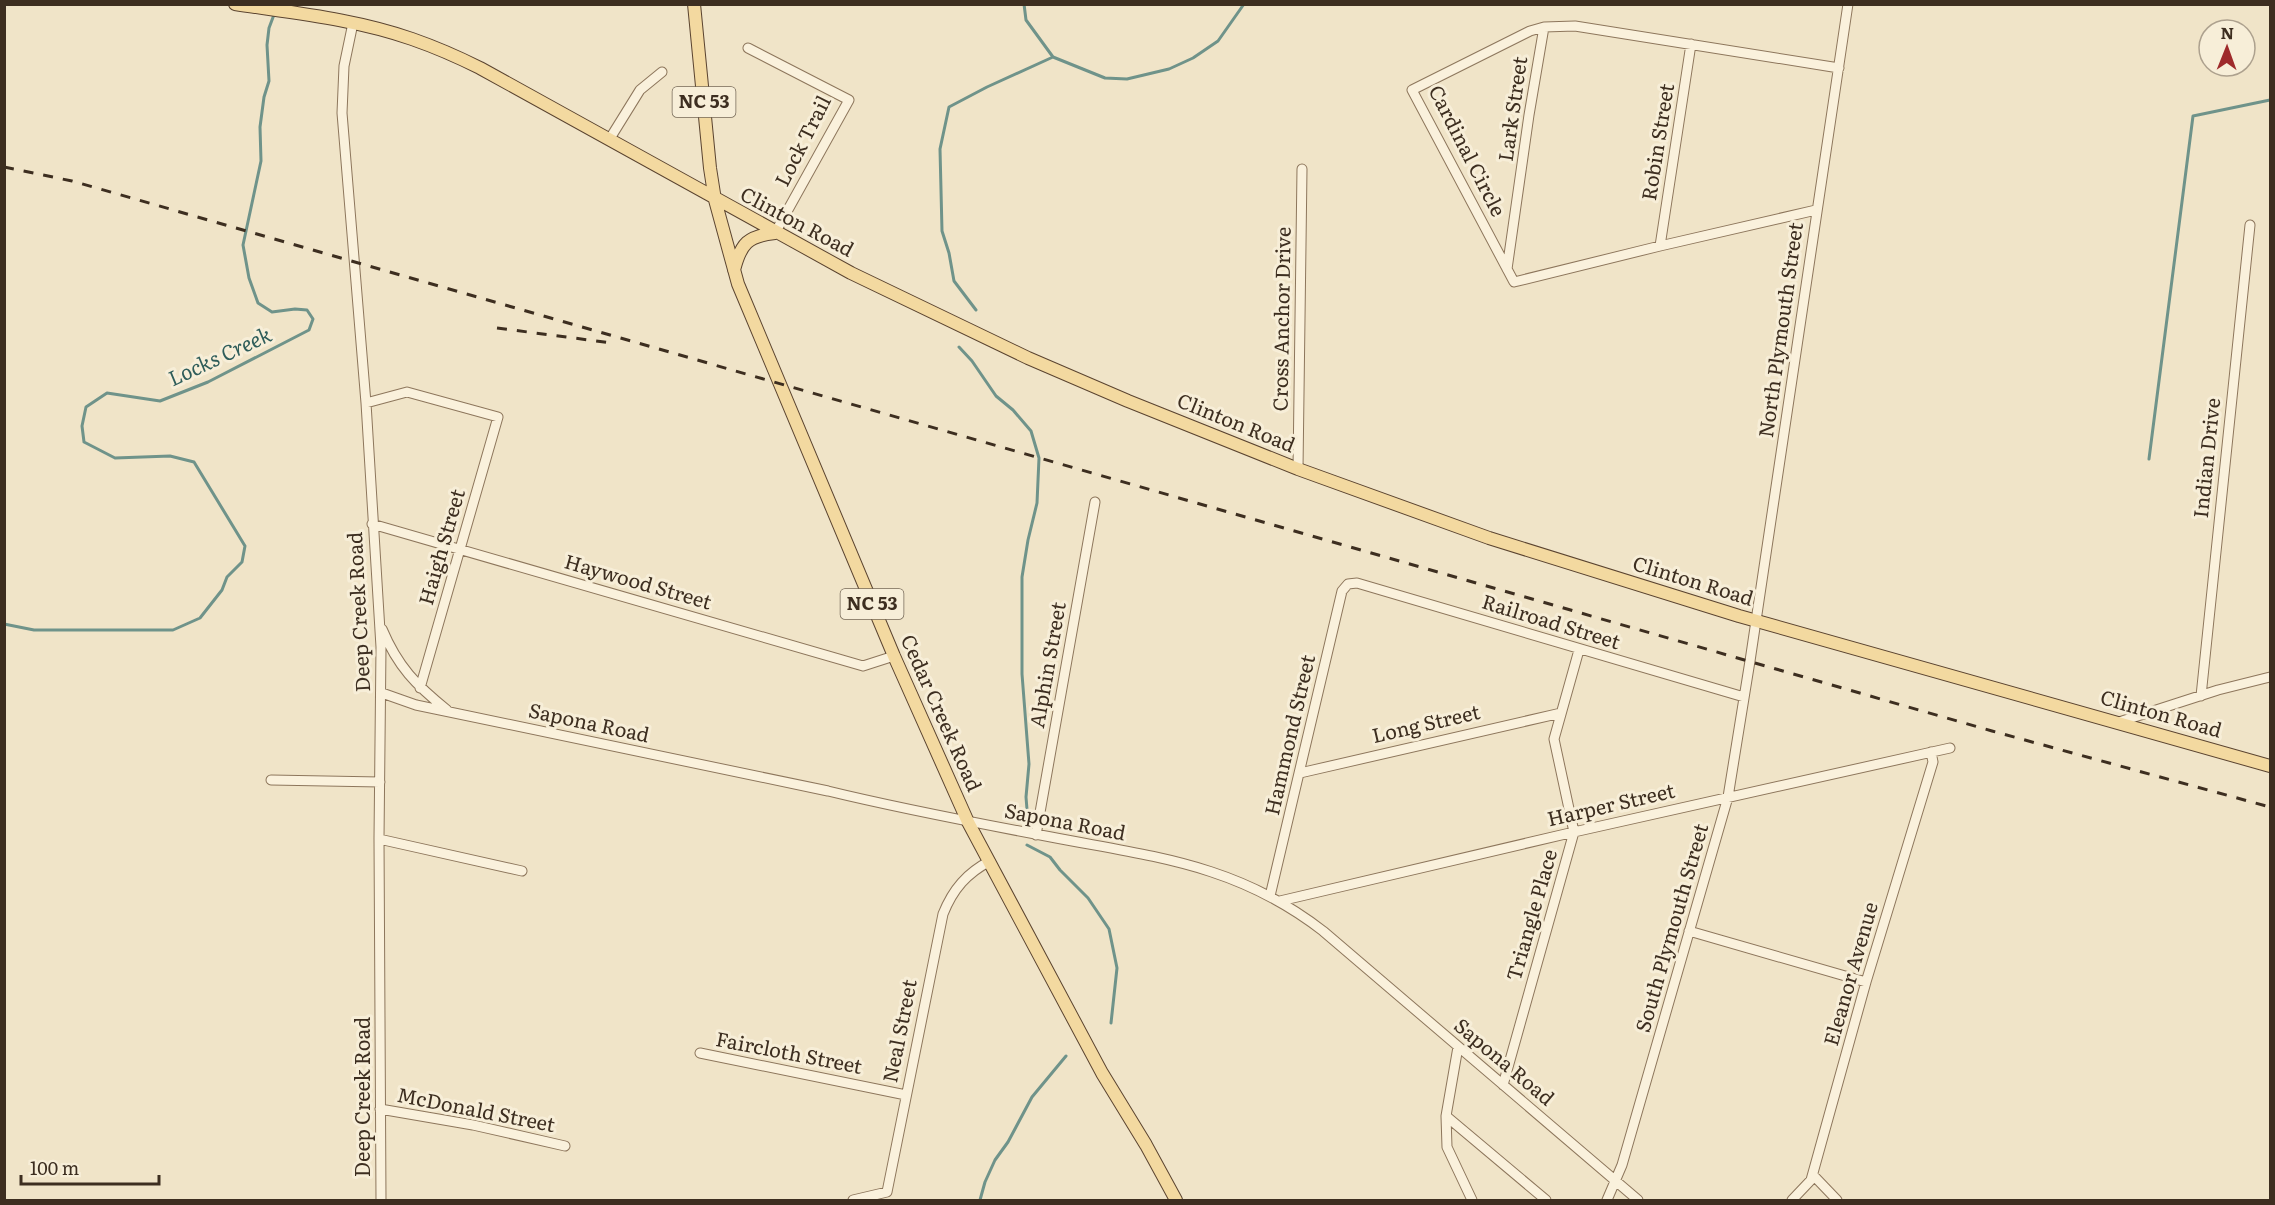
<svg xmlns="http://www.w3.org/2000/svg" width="2275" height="1205" viewBox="0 0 2275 1205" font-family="Literata,serif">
  <rect width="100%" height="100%" fill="#f0e4c8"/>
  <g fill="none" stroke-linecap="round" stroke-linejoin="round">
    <path stroke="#6f938a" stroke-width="3" d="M1024,4L1026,20L1053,57L1105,78L1127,79L1169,69L1193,58L1218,41L1244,4
      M976,310L954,281L949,253L942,231L940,149L949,107L987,87L1053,57
      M959,347L972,361L996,396L1013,410L1031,431L1039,458L1037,503L1028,540L1022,577V674L1029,764L1026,797L1028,822
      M2149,459L2193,116L2270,100
      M4,624L34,630H173L200,618L222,590L227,577L242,562L245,546L194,462L170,456L115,458L84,442L82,426L86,407L107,393L160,401L208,382L309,330L313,319L307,310L295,309L272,312L258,303L249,278L243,245L261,161L260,127L264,97L269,81L267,45L269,28L275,12
      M1027,845L1050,857L1060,870L1088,898L1109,929L1117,968L1111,1023
      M980,1200L985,1182L995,1160L1008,1142L1032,1097L1066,1056"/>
    <g stroke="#8d765c" stroke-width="11">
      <path id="minor" d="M353,23L344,66L342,113L366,403L381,647L379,839L381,1200
        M748,48L849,100L775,233
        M609,140L640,90L662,72
        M1816,210L1660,246L1514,282L1412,90L1530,31L1544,27L1575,26L1839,68
        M1660,246L1691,44
        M1507,269L1529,115L1544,27
        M366,403L407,392L498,417L420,688
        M1298,469L1302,169
        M372,524L863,666L894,656
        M382,629C398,667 416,685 447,710
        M382,693L416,705L828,791C902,809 976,823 1051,837C1154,857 1237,864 1323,931L1638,1200
        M2201,696L2250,225
        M2119,722L2218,690L2270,677
        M1300,773L1561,713
        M271,780L380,782
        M1036,835L1095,502
        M379,839L522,871
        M1270,896L1342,591L1348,584L1357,583L1744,697
        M1280,901L1574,832L1950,748
        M1689,931L1866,982
        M1458,1047L1446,1116L1447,1147L1472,1200
        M700,1053L906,1095
        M1503,1085L1574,832L1554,739L1579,650
        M380,1109L473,1125L565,1146
        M1446,1116L1546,1200
        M1813,1175L1837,1200
        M853,1200L887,1192L943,914C953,889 967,873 990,861
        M1607,1200L1622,1165L1728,797L1750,661L1848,4
        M1792,1200L1811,1180L1866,982L1933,762L1931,752"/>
    </g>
    <g stroke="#5b4430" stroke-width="14">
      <path id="major" d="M235,4C294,13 355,19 412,39C435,47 458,57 480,68L851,273L1028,358L1128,401L1298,469L1489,538L1739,616L2270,766
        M694,4L710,168L715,200L738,284L894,656L968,822L1102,1073L1146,1145L1176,1200
        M734,270C741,243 748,236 775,233"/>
    </g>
    <use href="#minor" stroke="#faf1dc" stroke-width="9"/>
    <use href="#major" stroke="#f3d9a0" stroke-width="12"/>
    <path stroke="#3d2e20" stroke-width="3" stroke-dasharray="10 10" stroke-linecap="butt" d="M4,167L72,181L1539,601L1992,731L2270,807
      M497,328L612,343"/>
  </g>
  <g text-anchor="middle" stroke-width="6" stroke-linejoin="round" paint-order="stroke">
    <g fill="#f7eed8" stroke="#756857" stroke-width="1.5">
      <rect x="672.5" y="87" width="63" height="30" rx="4.5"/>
      <rect x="840.5" y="589" width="63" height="30" rx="4.5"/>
    </g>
    <g font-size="18" font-weight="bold" fill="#3d2e20">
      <text x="704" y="108">NC 53</text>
      <text x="872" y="610">NC 53</text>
    </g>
    <g font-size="20" fill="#3d2e20" stroke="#f7eed8">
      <text transform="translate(1513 109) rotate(-82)" y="7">Lark Street</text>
      <text transform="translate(803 141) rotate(-63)" y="7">Lock Trail</text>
      <text transform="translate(1658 142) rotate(-81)" y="7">Robin Street</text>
      <text transform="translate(1467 151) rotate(63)" y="7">Cardinal Circle</text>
      <text transform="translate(797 222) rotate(28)" y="7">Clinton Road</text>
      <text transform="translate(1282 319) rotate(-89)" y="7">Cross Anchor Drive</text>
      <text transform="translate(1781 330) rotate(-82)" y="7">North Plymouth Street</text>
      <text transform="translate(1236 423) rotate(22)" y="7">Clinton Road</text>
      <text transform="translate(2207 458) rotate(-84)" y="7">Indian Drive</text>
      <text transform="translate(442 547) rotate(-74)" y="7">Haigh Street</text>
      <text transform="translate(1693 581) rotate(17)" y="7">Clinton Road</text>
      <text transform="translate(638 582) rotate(16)" y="7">Haywood Street</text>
      <text transform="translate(359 612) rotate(-93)" y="7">Deep Creek Road</text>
      <text transform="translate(1551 622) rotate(17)" y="7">Railroad Street</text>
      <text transform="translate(1048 665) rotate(-80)" y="7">Alphin Street</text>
      <text transform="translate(941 713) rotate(66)" y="7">Cedar Creek Road</text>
      <text transform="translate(2161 714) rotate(16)" y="7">Clinton Road</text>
      <text transform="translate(589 723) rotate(12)" y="7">Sapona Road</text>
      <text transform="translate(1426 724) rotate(-13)" y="7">Long Street</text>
      <text transform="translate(1290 735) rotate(-77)" y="7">Hammond Street</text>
      <text transform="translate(1611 805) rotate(-13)" y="7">Harper Street</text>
      <text transform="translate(1065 822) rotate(11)" y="7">Sapona Road</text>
      <text transform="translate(1532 915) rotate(-74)" y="7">Triangle Place</text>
      <text transform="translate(1672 928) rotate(-74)" y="7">South Plymouth Street</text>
      <text transform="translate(1851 974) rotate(-74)" y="7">Eleanor Avenue</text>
      <text transform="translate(900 1031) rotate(-79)" y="7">Neal Street</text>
      <text transform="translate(789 1053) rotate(11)" y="7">Faircloth Street</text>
      <text transform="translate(1504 1062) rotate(40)" y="7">Sapona Road</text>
      <text transform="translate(363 1097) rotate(-90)" y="7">Deep Creek Road</text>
      <text transform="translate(476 1110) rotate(11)" y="7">McDonald Street</text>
    </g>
    <g font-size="21" font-style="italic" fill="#2f5d5a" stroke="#f7eed8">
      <text transform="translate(220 357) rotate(-25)" y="7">Locks Creek</text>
    </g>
  </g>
  <rect width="2275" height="1205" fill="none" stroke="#3d2e20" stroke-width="12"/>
  <g transform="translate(2227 48) rotate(1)"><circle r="28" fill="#f7eed8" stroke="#ada18e" stroke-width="1.5"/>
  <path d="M0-4.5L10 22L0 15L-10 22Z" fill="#9e2a2b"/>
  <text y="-9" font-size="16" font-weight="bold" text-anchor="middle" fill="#3d2e20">N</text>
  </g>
  <path d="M21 1175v9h138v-9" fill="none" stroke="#3d2e20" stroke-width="3"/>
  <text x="30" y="1175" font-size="18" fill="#3d2e20" stroke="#f7eed8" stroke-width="4.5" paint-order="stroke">100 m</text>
</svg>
